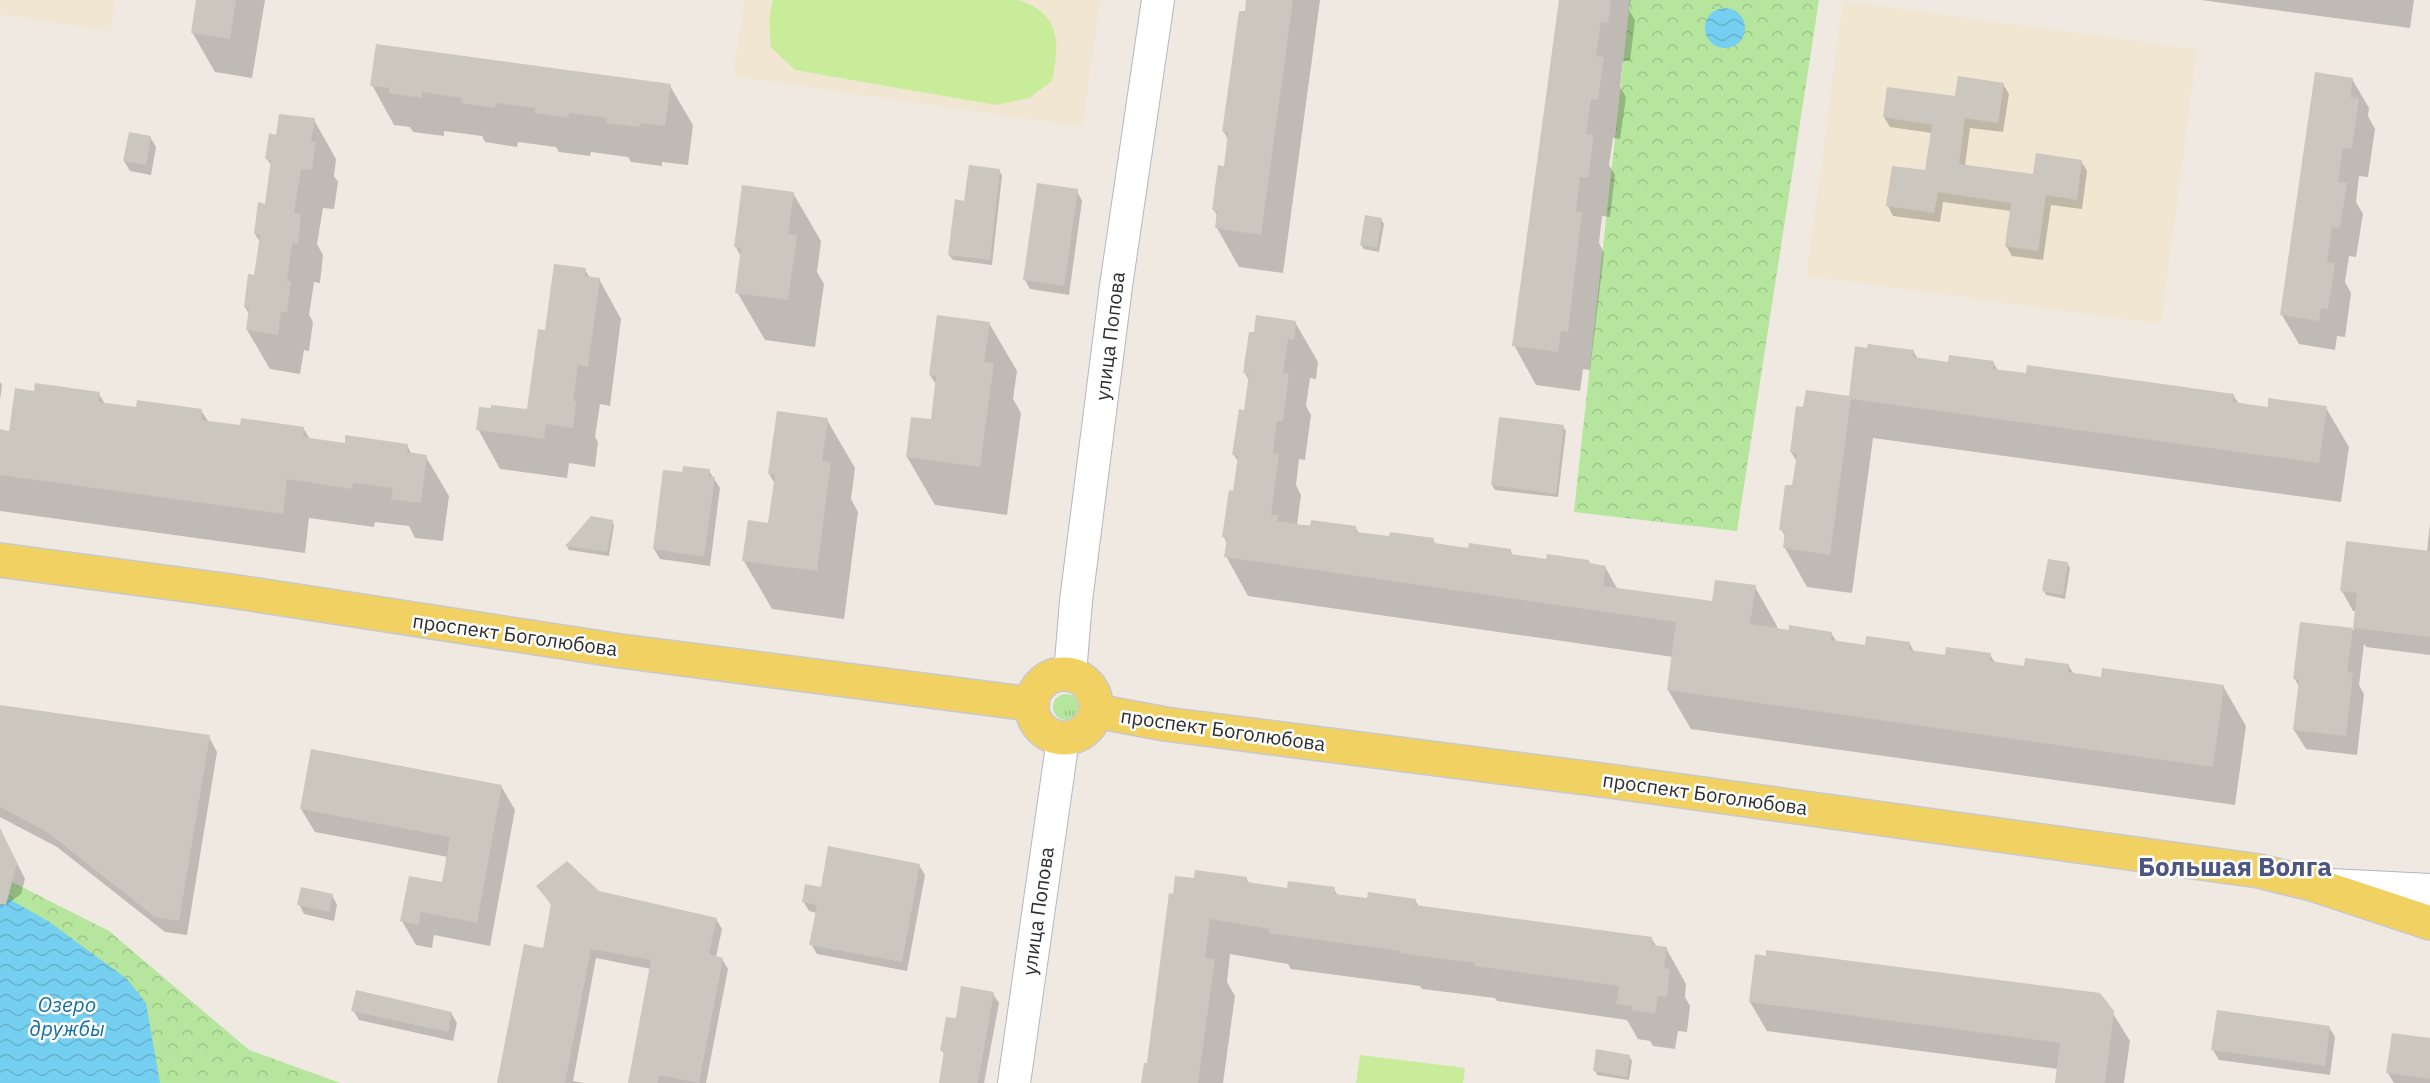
<svg xmlns="http://www.w3.org/2000/svg" width="2430" height="1083" viewBox="0 0 2430 1083" font-family="'IBM Plex Sans',sans-serif">
  <defs>
    <pattern id="grass-tufts" width="24" height="20" patternUnits="userSpaceOnUse" patternTransform="scale(1.5)"><rect width="24" height="20" fill="#b6e59e"/><path d="M3 7l-1-3M5 7V3M7 7l1-3M15 17l-1-3M17 17v-4M19 17l1-3" fill="none" stroke="#9dc588"/></pattern>
    <pattern id="forest-crowns" width="20" height="18" patternUnits="userSpaceOnUse" patternTransform="scale(1.5)"><rect width="20" height="18" fill="#b6e59e"/><path d="M2 6a3 3 0 1 1 6 0M12 15a3 3 0 1 1 6 0" fill="none" stroke="#9dc588"/></pattern>
    <pattern id="water-waves" width="16" height="10" patternUnits="userSpaceOnUse" patternTransform="scale(1.5)"><rect width="16" height="10" fill="#75cff0"/><path d="M0 5q4-4 8 0t8 0" fill="none" stroke="#66b2ce"/></pattern>
  </defs>
  <rect width="100%" height="100%" fill="#efe9e1"/>
  <path fill="#f0e6d1" d="M0,0H115L110,31L0,14Z
    M745,0H1100L1082,127L733,76Z
    M1843,1L2197,49L2161,324L1807,276Z"/>
  <path fill="url(#grass-tufts)" d="M1053 707a13 13 0 1 1 26 0a13 13 0 1 1-26 0Z"/>
  <path fill="url(#forest-crowns)" d="M1630,0H1819L1737,531L1574,512Z
    M0,876L109,931L249,1050L340,1083H0Z"/>
  <path fill="#c9ec9a" d="M773,0H1019C1061,14 1060,43 1052,81L1029,98L996,105L795,70L771,47L769,19Z
    M1360,1055L1465,1068L1463,1083H1356Z"/>
  <path fill="url(#water-waves)" d="M1705 28a20 20 0 1 1 40 0a20 20 0 1 1-40 0Z
    M0,894L48,921L127,979L146,1003L160,1083H0Z"/>
  <path fill="#0003" d="M198,0H265L252,78L215,72L192,32Z
    M1248,0H1320L1283,273L1239,267L1217,228L1218,217L1214,210L1225,167L1228,140L1224,132Z
    M1560,0H1631L1629,10L1635,20L1630,61H1623L1620,87L1626,97L1620,139L1613,138L1609,165L1615,175L1610,217L1602,216L1599,243L1604,253L1590,370L1583,369L1580,391L1536,385L1514,345Z
    M2201,0H2414L2410,28Z
    M2352,79L2369,108L2368,116L2375,129L2368,177L2359,176L2356,202L2363,214L2356,257L2349,256L2345,282L2351,293L2345,337L2337,336L2335,350L2299,344L2282,315Z
    M2003,84L2009,94L2003,132L1970,128L1965,166L2034,176L2081,161L2087,171L2082,209L2051,205L2043,260L2012,256L2006,246L2011,211L1943,202L1940,222L1893,216L1888,206L1927,172L1932,133L1890,127L1884,117Z
    M372,85L670,86L693,125L688,165L662,162V166L631,162L628,157L591,152L590,156L559,152L556,147L518,142L517,147L485,142L482,136L444,131V136L413,132L410,127L394,125Z
    M314,120L336,159L334,176L338,182L334,209L323,208L317,244L323,255L320,283L314,282L309,315L313,322L309,351L304,350L300,374L270,369L247,330L249,314L245,307L255,276L260,242L255,234L266,205L272,167L267,159L278,136Z
    M150,137L156,147L151,175L130,171L124,161Z
    M999,170L1002,176L992,265L953,260L949,255L966,202Z
    M1077,191L1082,201L1069,295L1030,289L1025,280Z
    M793,193L821,241L817,272L824,284L815,347L765,340L737,292L741,257L736,247Z
    M1381,219L1384,224L1379,252L1364,249L1361,245Z
    M585,270L590,278L599,279L621,319L610,406L600,404L595,437L598,442L595,467L569,463L567,478L500,469L478,429L528,411L546,332Z
    M1295,322L1318,362L1316,379L1310,378L1306,406L1311,415L1305,460L1299,459L1296,485L1301,495L1297,525L1356,528L1359,534L1390,538L1433,539L1436,545L1470,549L1510,550L1513,556L1547,560L1589,561L1591,565L1605,567L1618,590L1713,603L1755,587L1777,626V630L1831,633L1837,642L1866,646L1910,644L1914,652L1946,656L1990,655L1996,664L2025,668L2068,665L2074,674L2102,678L2223,686L2246,726L2235,805L1691,729L1668,690L1673,657L1248,596L1226,556L1227,544L1224,537L1235,493L1239,463L1234,455L1245,412L1249,381L1245,373Z
    M989,323L1017,371L1013,399L1021,413L1007,515L935,505L907,457L932,421L937,386L930,375Z
    M1913,351L1918,359L1950,364L1993,362L1998,371L2233,395L2239,404L2269,408H2326L2349,447L2341,502L1873,438L1852,593L1807,587L1785,548L1786,538L1781,529L1794,487L1797,462L1791,452L1804,409L1850,397Z
    M0,382L2,385L0,400Z
    M35,393L99,394L105,404L137,409L201,410L209,423L242,427L303,428L310,439L346,444L407,445L412,455L426,457L449,496L443,541L415,538L409,526L375,522L374,527L309,518L305,553L0,511V431L11,432Z
    M827,420L855,468L851,499L858,512L844,619L772,609L744,561L770,524L775,484L769,474Z
    M1563,427L1566,431L1558,497L1495,490L1492,485Z
    M709,471L720,488L710,566L660,559L654,549L683,474Z
    M612,521L614,525L609,556L569,550L567,546Z
    M2430,523V655L2366,647L2364,644L2359,685L2364,694L2357,755L2306,749L2294,730L2299,687L2295,679L2301,623L2354,630L2356,611H2353L2342,591L2427,552Z
    M2068,564L2070,568L2065,599L2046,595L2044,591Z
    M0,706L209,737L217,752L187,935L165,932L57,847L0,817Z
    M501,786L515,810L490,946L434,935L432,948L416,945L402,921L443,884L448,857L315,832L301,809Z
    M0,829L25,879L21,894L6,905H0Z
    M919,865L925,875L907,971L817,954L811,944L817,913L809,911L803,901L822,889Z
    M1246,878L1250,884L1288,889H1334L1338,896L1369,900H1415L1419,907L1651,938L1657,947L1666,948L1686,984L1685,997L1690,1006L1687,1032L1678,1031L1675,1049L1653,1046L1650,1041L1638,1039L1627,1020L1497,1001L1495,998L1422,989L1420,986L1291,969L1288,964L1230,954L1227,982L1235,996L1223,1083H1143L1148,1065L1175,896L1196,880Z
    M538,886L599,893L716,919L722,929L716,957L722,959L728,969L706,1083H655L651,969L596,958L573,1081L584,1083H499L545,949L552,906Z
    M332,895L337,905L334,921L304,914L299,904Z
    M993,994L999,1003L984,1083H941L945,1056L942,1050L957,1020Z
    M1750,1002L2112,1012L2130,1041L2124,1083H2056L2058,1069L1767,1031Z
    M353,1010L451,1013L457,1023L453,1041L359,1020Z
    M2329,1027L2335,1037L2330,1075L2219,1060L2213,1050Z
    M2430,1040V1083H2394L2388,1073Z
    M1629,1056L1632,1061L1629,1080L1597,1075L1595,1070Z"/>
  <path fill="#cbc7bf" d="M196,0H236L230,39L191,33Z
    M1246,0H1293L1261,235L1215,228L1217,211L1212,210L1218,165L1224,166L1228,133L1222,132L1239,11H1245Z
    M1559,0H1611L1608,23L1601,22L1596,56L1604,57L1598,100L1591,99L1586,134L1594,135L1588,178L1580,177L1576,211L1582,212L1568,332L1561,331L1558,352L1512,346Z
    M376,44L671,84L665,126L640,123V127L606,123L607,118L569,113L568,118L535,113V108L496,103L495,108L461,103L462,98L422,92V98L389,93V88L370,86Z
    M2315,72L2353,78L2350,97L2359,99L2352,149L2343,148L2338,182L2347,183L2340,228L2332,227L2327,262L2335,263L2328,309L2321,308L2319,321L2280,315Z
    M1958,76L2004,83L1998,123L1965,118L1959,164L2033,174L2036,153L2082,160L2077,200L2046,195L2038,251L2005,246L2011,203L1938,192L1934,213L1886,206L1892,166L1925,170L1932,125L1883,117L1887,87L1955,96Z
    M279,114L315,118L311,141L316,142L312,170L301,169L294,213L301,214L298,244L292,243L287,281H291L287,312H281L278,335L246,330L249,308L244,307L248,274L254,275L260,235L254,234L258,202L265,204L271,160L265,159L269,133L276,135Z
    M129,132L151,136L146,165L123,161Z
    M969,165L1000,169L990,260L948,255L955,199L964,201Z
    M1037,183L1078,189L1064,286L1023,280Z
    M742,185L794,192L788,234L797,235L788,300L735,293L741,248L734,247Z
    M1365,215L1382,218L1377,248L1360,245Z
    M554,264L586,268L585,276L600,278L588,367L578,365L573,401H576L573,428L546,424L544,439L476,430L479,407L491,408V405L527,409L538,329L545,330Z
    M937,315L990,322L984,362L994,363L980,467L906,457L911,417L931,419L936,376L929,375Z
    M1256,315L1296,321L1294,340L1288,339L1283,373L1289,374L1283,421H1277L1273,453L1279,454L1271,515H1278L1277,521L1310,526L1311,520L1356,526V532L1389,536L1390,532L1434,538V543L1468,548L1469,543L1511,549V554L1546,559L1547,554L1589,560V563L1606,566L1603,586L1712,601L1715,580L1756,585L1750,624L1789,630V625L1832,632L1831,640L1865,645L1866,636L1910,642L1909,650L1945,655L1946,647L1991,653L1990,661L2024,666L2025,658L2069,664L2068,672L2101,677L2102,668L2224,685L2213,767L1667,690L1676,622L1224,557L1227,538L1222,537L1229,490L1233,491L1238,456L1232,455L1239,409L1244,410L1249,374L1243,373L1249,332H1254Z
    M1868,344L1914,350L1913,357L1948,362L1949,355L1994,361L1993,369L2026,373L2027,365L2234,394L2233,402L2268,407V398L2327,406L2319,463L1851,399L1830,555L1783,548L1785,531L1779,530L1785,485H1792L1797,454L1790,452L1796,406L1803,407L1806,390L1849,396L1855,346L1867,348Z
    M35,383L100,392L98,402L136,407L137,400L202,409L201,420L240,425L241,418L304,427L303,437L345,443V435L408,444L407,452L427,455L421,503L391,499L393,488L353,483L352,489L287,479L283,514L0,475V429L9,431L15,388L34,391Z
    M777,411L828,418L822,461L831,462L817,571L742,561L748,520L768,523L775,475L768,474Z
    M1499,417L1564,425L1556,494L1491,485Z
    M683,466L710,469L709,476L715,477L704,557L653,549L663,470L682,472Z
    M591,516L613,520L607,552L565,546Z
    M2346,541L2430,551V637L2353,628L2357,593L2340,591Z
    M2048,559L2068,562L2063,595L2042,591Z
    M2300,622L2353,628L2347,672L2353,673L2346,736L2293,730L2299,680L2293,679Z
    M0,705L210,735L179,921L155,917L47,832L0,807Z
    M311,749L502,785L477,923L421,912L419,925L400,921L409,876L442,882L450,837L300,809Z
    M0,828L17,863L6,905L0,904Z
    M828,846L920,864L902,962L809,945L817,905L802,902L805,884L821,887Z
    M567,861L599,891L717,918L709,954L723,958L699,1083L659,1075L658,1083H628L651,960L591,949L565,1083H497L524,944L543,948L551,904L536,886Z
    M1195,870L1247,877V882L1287,888L1288,881L1335,887L1334,894L1367,898L1368,892L1416,899L1415,905L1652,937V945L1667,947L1664,968L1670,969L1667,997L1658,996L1655,1014L1631,1010L1632,1006L1616,1004L1619,986L1475,966V963L1399,953L1400,951L1269,933V929L1210,919L1205,958L1215,959L1198,1083H1141L1144,1063H1147L1169,893L1173,894L1175,876L1194,878Z
    M301,887L333,894L329,912L297,905Z
    M1766,950L2100,993L2114,1011L2105,1083H2055L2060,1043L1749,1002L1755,954L1766,956Z
    M961,986L994,992L978,1083H939L944,1051H940L946,1017L956,1018Z
    M356,990L452,1012L448,1032L351,1011Z
    M2217,1010L2330,1026L2325,1066L2211,1050Z
    M2392,1033L2430,1038V1079L2386,1073Z
    M1596,1049L1630,1055L1627,1077L1593,1071Z"/>
  <g fill="none" stroke-linecap="round" stroke-linejoin="round">
    <g stroke="#b4b7c1" stroke-width="34">
      <path id="minor" d="M1070,674L1076,601L1116,286L1158,0
        M2332,885L2430,890
        M1014,1083L1063,739"/>
    </g>
    <g stroke="#c9c9c9" stroke-width="36">
      <path id="major" d="M0,560L231,591L621,651L1031,704
        M1032 706a32 32 0 1 1 64 0a32 32 0 1 1-64 0Z
        M1096,711L1165,724L1609,781L2259,871L2312,884L2430,923"/>
    </g>
    <use href="#minor" stroke="#fff" stroke-width="32"/>
    <use href="#major" stroke="#f2d163" stroke-width="33"/>
  </g>
  <g text-anchor="middle" stroke-width="5" stroke-linejoin="round" paint-order="stroke">
    <g font-size="20" fill="#2e2e2e" stroke="#fff">
      <text transform="translate(1110 336) rotate(-83)" y="7">улица Попова</text>
      <text transform="translate(515 635) rotate(8)" y="7">проспект Боголюбова</text>
      <text transform="translate(1223 730) rotate(8)" y="7">проспект Боголюбова</text>
      <text transform="translate(1705 794) rotate(8)" y="7">проспект Боголюбова</text>
      <text transform="translate(1038 911) rotate(-82)" y="7">улица Попова</text>
    </g>
    <g font-size="21" font-style="italic" fill="#0d6fa3" stroke="#fff">
      <text x="67" y="1012">Озеро<tspan x="67" dy="24">дружбы</tspan></text>
    </g>
    <g font-size="26" font-weight="bold" fill="#4d5680" stroke="#fff">
      <text x="2235" y="876">Большая Волга</text>
    </g>
  </g>
</svg>
